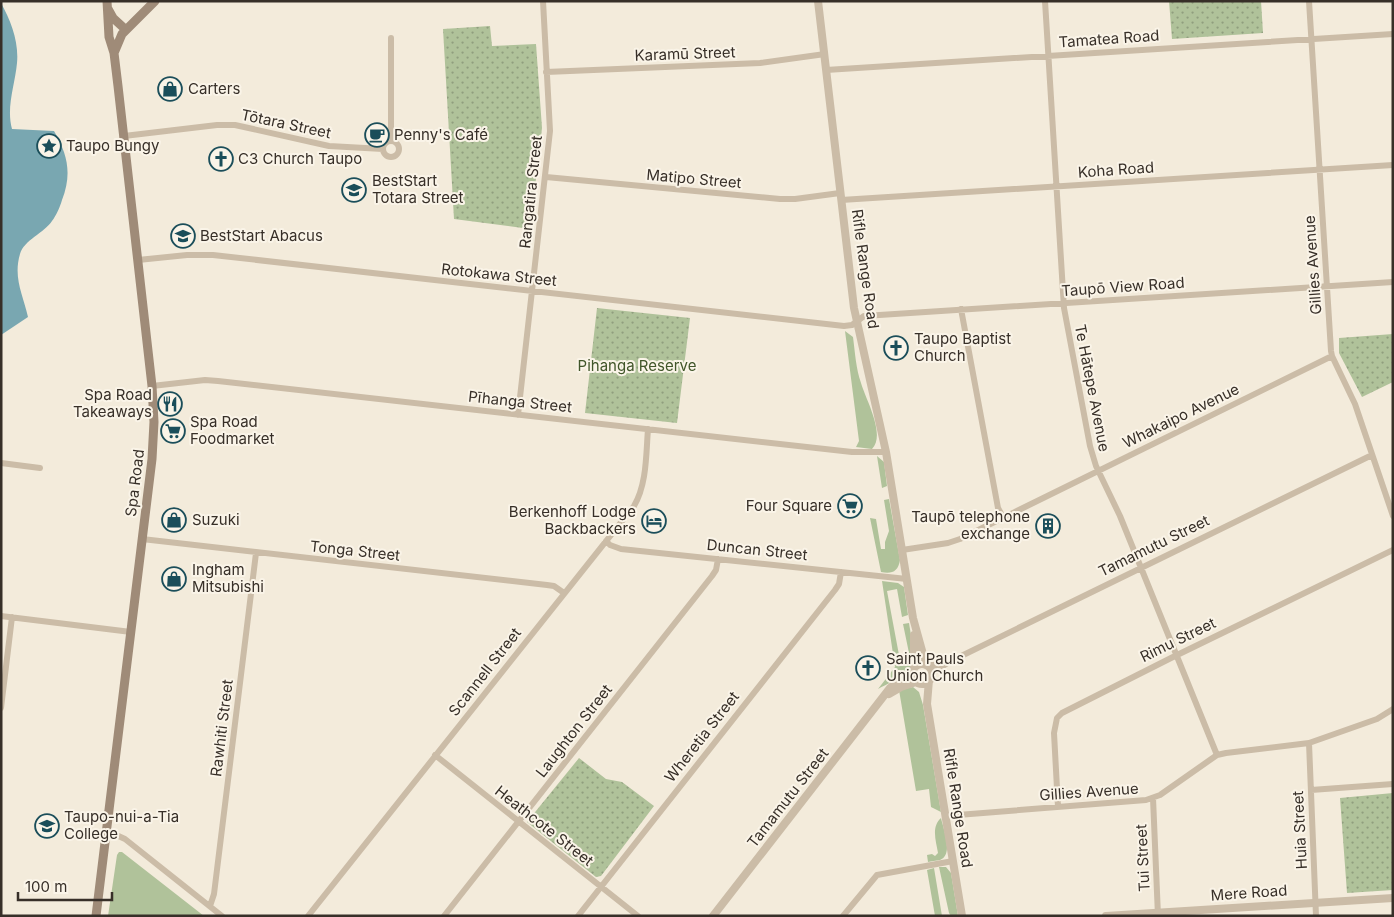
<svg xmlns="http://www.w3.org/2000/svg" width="1394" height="917" viewBox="0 0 1394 917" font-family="Inter,sans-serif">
  <defs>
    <pattern id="park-dots" width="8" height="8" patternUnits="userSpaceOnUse" patternTransform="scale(1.25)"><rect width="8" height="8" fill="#b0c29a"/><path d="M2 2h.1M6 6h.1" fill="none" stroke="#909e7e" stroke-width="1.8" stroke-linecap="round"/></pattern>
  </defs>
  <rect width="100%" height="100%" fill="#f3ebdb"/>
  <path fill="#b0c29a" d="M845,331L853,337C855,352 856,369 861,383C866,400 886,435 872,449L856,447L859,441Z
    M877,456L884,462L887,486L882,488Z
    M889,499L900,560C898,572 892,574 881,572L870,518L876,519L881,549H885V542L889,531L884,500Z
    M882,581L898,583L904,587L908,615L902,617L897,589L887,591L899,655L909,653L903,624L909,623C911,636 917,663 906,673C899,679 887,684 878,689L895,667Z
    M913,687L919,692L923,705L941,812L931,807L929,789L916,791L899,690Z
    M941,818C943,828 954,855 940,860C936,861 931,861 928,862L927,855L932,854L935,856L938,853C936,841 931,827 941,818Z
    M119,852H122L204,916H108L117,855Z
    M939,867H946L951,873L958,916H951L949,913Z
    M934,868L942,916H935L927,870Z"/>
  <path fill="url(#park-dots)" d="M1169,1H1261L1263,33L1172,39Z
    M490,26L492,46L536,44L542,128L530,229L454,219L443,29Z
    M597,308L690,318L677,423L585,413Z
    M1393,334V382L1362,397L1339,353V338Z
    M579,758L606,779L622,782L654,806L601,876L596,877L527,822Z
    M1393,793V890L1347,893L1340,798Z"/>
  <path fill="#79a7b1" d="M1,3C11,21 19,42 17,63C15,85 6,107 12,129L54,131C68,155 72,174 62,200C60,207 56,216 52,221C44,233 24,240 20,254C13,278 23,294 28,317L1,335Z"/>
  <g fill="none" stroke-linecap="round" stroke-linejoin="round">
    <path stroke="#cbbca7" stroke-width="6" d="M1045,1L1064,308L1090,446L1096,466L1120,516L1217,755
      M1309,1L1331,351L1332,356L1355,404L1393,516
      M826,70L1393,34
      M546,72L760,63L825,54
      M124,136L217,125H235L329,146L383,149
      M391,141V38
      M383 149a8 8 0 1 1 16 0a8 8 0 1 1-16 0Z
      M546,177L780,199H795L840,193
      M841,200L1393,165
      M138,260L187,255H213L844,326L852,325L864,316L1393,282
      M961,309L998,508L1003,517
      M152,386L205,380L218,381L852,452H886
      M518,415L550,131L543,1
      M1,463L40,468
      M142,539L547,585L554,586L564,593
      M606,541L610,545L621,549L907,579
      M902,550L948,543L960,539L1332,356
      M1,616L131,632
      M927,666L947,662
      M931,674L949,662L1372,455
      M1,708L12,617
      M1309,743L1316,916
      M435,755L638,916
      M1311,790L1393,784
      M1153,798L1158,916
      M1058,807L1054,733L1057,718L1062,713L1173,657L1393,550
      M945,816L1146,800L1160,795L1217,755L1226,753L1309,743L1377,719L1393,709
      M106,833L114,834L125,839L222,916
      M210,906L214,894L256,553
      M308,916L634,506C647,484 646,454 648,429
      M444,916L712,576L716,570L718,559
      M578,916L835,590L839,584L841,572
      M843,916L877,875L953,861"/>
    <path stroke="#cbbca7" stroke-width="8" d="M818,1L854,308L886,452L913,618L926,665
      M912 674a10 10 0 1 1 20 0a10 10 0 1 1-20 0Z
      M914,668V635
      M929,680L927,704L962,916
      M889,694L901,687L916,682
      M713,916L890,688L898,681L912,674
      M1106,916L1393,898"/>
    <path stroke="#9f8b78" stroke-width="9" d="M108,9L113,18L125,29
      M114,53L122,34L155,1
      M96,916L152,459L154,422L152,386L118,86L114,53L109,37L107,1"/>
  </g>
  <defs>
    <g id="shop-ring" transform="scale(1.25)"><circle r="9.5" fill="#faf4e8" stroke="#1b4e5a" stroke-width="1.5"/><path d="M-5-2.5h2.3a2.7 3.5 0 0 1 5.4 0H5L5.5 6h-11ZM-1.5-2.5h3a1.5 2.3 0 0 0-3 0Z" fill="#1b4e5a"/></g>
    <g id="cafe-ring" transform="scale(1.25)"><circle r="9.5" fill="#faf4e8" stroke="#1b4e5a" stroke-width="1.5"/><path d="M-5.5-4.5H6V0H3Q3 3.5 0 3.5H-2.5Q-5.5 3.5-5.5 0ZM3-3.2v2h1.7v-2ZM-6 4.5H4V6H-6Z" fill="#1b4e5a"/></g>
    <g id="sight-ring" transform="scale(1.25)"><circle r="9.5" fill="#faf4e8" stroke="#1b4e5a" stroke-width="1.5"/><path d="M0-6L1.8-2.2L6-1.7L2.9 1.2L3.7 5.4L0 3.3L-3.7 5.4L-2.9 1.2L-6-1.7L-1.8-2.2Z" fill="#1b4e5a"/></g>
    <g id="church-ring" transform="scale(1.25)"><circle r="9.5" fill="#faf4e8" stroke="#1b4e5a" stroke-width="1.5"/><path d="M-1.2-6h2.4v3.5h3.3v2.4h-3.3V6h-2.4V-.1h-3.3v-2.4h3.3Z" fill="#1b4e5a"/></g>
    <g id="school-ring" transform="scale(1.25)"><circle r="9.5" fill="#faf4e8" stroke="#1b4e5a" stroke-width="1.5"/><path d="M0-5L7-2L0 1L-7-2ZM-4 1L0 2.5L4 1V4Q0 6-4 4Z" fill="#1b4e5a"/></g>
    <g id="restaurant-ring" transform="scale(1.25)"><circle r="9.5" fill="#faf4e8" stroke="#1b4e5a" stroke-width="1.5"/><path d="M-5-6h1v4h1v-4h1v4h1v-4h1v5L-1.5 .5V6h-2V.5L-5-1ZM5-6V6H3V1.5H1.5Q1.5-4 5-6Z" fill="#1b4e5a"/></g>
    <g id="supermarket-ring" transform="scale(1.25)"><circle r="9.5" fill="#faf4e8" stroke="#1b4e5a" stroke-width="1.5"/><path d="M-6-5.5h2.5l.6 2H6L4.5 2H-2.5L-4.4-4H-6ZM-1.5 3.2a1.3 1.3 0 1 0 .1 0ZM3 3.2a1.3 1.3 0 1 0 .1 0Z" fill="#1b4e5a"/></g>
    <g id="hotel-ring" transform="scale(1.25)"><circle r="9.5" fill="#faf4e8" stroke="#1b4e5a" stroke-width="1.5"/><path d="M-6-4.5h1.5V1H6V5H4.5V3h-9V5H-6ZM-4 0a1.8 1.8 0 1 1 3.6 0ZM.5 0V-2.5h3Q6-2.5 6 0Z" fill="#1b4e5a"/></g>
    <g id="building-ring" transform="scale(1.25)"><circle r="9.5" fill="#faf4e8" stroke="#1b4e5a" stroke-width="1.5"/><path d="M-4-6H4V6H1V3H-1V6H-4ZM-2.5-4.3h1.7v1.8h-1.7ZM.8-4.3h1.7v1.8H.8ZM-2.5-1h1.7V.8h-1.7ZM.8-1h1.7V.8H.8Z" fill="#1b4e5a"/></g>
  </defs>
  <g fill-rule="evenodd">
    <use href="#shop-ring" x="170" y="89"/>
    <use href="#cafe-ring" x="377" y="135"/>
    <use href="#sight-ring" x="49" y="146"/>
    <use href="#church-ring" x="221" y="159"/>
    <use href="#school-ring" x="354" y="190"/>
    <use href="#school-ring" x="183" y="236"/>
    <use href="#church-ring" x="896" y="348"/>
    <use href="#restaurant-ring" x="170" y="404"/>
    <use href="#supermarket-ring" x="173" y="431"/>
    <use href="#supermarket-ring" x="850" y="506"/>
    <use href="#shop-ring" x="174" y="520"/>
    <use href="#hotel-ring" x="654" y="521"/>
    <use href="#building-ring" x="1048" y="526"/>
    <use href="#shop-ring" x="174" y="579"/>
    <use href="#church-ring" x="868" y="668"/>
    <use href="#school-ring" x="47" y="826"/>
  </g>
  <g text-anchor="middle" stroke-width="4" stroke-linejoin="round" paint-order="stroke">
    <g font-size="15" fill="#372f28" stroke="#faf4e8">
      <text transform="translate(1109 39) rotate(-4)" y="5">Tamatea Road</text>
      <text transform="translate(685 54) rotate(-2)" y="5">Karamū Street</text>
      <text transform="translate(286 124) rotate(12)" y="5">Tōtara Street</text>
      <text transform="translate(1116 170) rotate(-4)" y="5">Koha Road</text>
      <text transform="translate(694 179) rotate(5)" y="5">Matipo Street</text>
      <text transform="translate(531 192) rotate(-84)" y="5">Rangatira Street</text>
      <text transform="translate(1313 265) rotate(-94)" y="5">Gillies Avenue</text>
      <text transform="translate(865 269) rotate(82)" y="5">Rifle Range Road</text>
      <text transform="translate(499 275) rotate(6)" y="5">Rotokawa Street</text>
      <text transform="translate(1123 287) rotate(-4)" y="5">Taupō View Road</text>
      <text transform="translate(1092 388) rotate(79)" y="5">Te Hātepe Avenue</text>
      <text transform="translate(520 402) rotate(6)" y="5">Pīhanga Street</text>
      <text transform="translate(1181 416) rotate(-26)" y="5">Whakaipo Avenue</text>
      <text transform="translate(135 483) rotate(-83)" y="5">Spa Road</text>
      <text transform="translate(1154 546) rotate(-26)" y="5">Tamamutu Street</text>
      <text transform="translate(757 550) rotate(6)" y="5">Duncan Street</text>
      <text transform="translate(355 551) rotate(6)" y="5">Tonga Street</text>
      <text transform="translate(1178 640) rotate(-26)" y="5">Rimu Street</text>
      <text transform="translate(485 672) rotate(-52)" y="5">Scannell Street</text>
      <text transform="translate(222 728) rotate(-83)" y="5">Rawhiti Street</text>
      <text transform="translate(574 731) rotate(-52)" y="5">Laughton Street</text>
      <text transform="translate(702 737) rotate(-52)" y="5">Wheretia Street</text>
      <text transform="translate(1089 792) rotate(-4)" y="5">Gillies Avenue</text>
      <text transform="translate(788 798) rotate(-52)" y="5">Tamamutu Street</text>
      <text transform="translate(958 808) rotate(81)" y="5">Rifle Range Road</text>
      <text transform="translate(544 826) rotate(38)" y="5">Heathcote Street</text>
      <text transform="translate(1300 830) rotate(-93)" y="5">Huia Street</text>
      <text transform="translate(1143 858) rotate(-93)" y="5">Tui Street</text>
      <text transform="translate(1249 893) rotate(-4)" y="5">Mere Road</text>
    </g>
    <g font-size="15" fill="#372f28" stroke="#faf4e8" text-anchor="start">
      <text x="188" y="94">Carters</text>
      <text x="394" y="140">Penny's Café</text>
      <text x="66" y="151">Taupo Bungy</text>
      <text x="238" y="164">C3 Church Taupo</text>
      <text x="372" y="186">BestStart<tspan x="372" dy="17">Totara Street</tspan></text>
      <text x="200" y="241">BestStart Abacus</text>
      <text x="914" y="344">Taupo Baptist<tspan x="914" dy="17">Church</tspan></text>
      <text x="152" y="400" text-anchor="end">Spa Road<tspan x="152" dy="17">Takeaways</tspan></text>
      <text x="190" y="427">Spa Road<tspan x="190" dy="17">Foodmarket</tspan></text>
      <text x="832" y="511" text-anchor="end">Four Square</text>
      <text x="636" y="517" text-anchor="end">Berkenhoff Lodge<tspan x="636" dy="17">Backbackers</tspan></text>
      <text x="1030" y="522" text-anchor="end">Taupō telephone<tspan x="1030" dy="17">exchange</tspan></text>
      <text x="192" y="525">Suzuki</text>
      <text x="192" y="575">Ingham<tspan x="192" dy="17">Mitsubishi</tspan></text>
      <text x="886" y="664">Saint Pauls<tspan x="886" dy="17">Union Church</tspan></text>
      <text x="64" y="822">Taupo-nui-a-Tia<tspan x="64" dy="17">College</tspan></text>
    </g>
    <g font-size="15" fill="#41562a" stroke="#faf4e8">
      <text x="637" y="371">Pihanga Reserve</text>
    </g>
  </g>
  <rect width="1394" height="917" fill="none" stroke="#372f28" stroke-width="5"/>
  <path d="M18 892v8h94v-8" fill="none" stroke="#372f28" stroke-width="2.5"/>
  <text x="25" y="892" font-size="15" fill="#372f28" stroke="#faf4e8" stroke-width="4" paint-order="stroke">100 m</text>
</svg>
